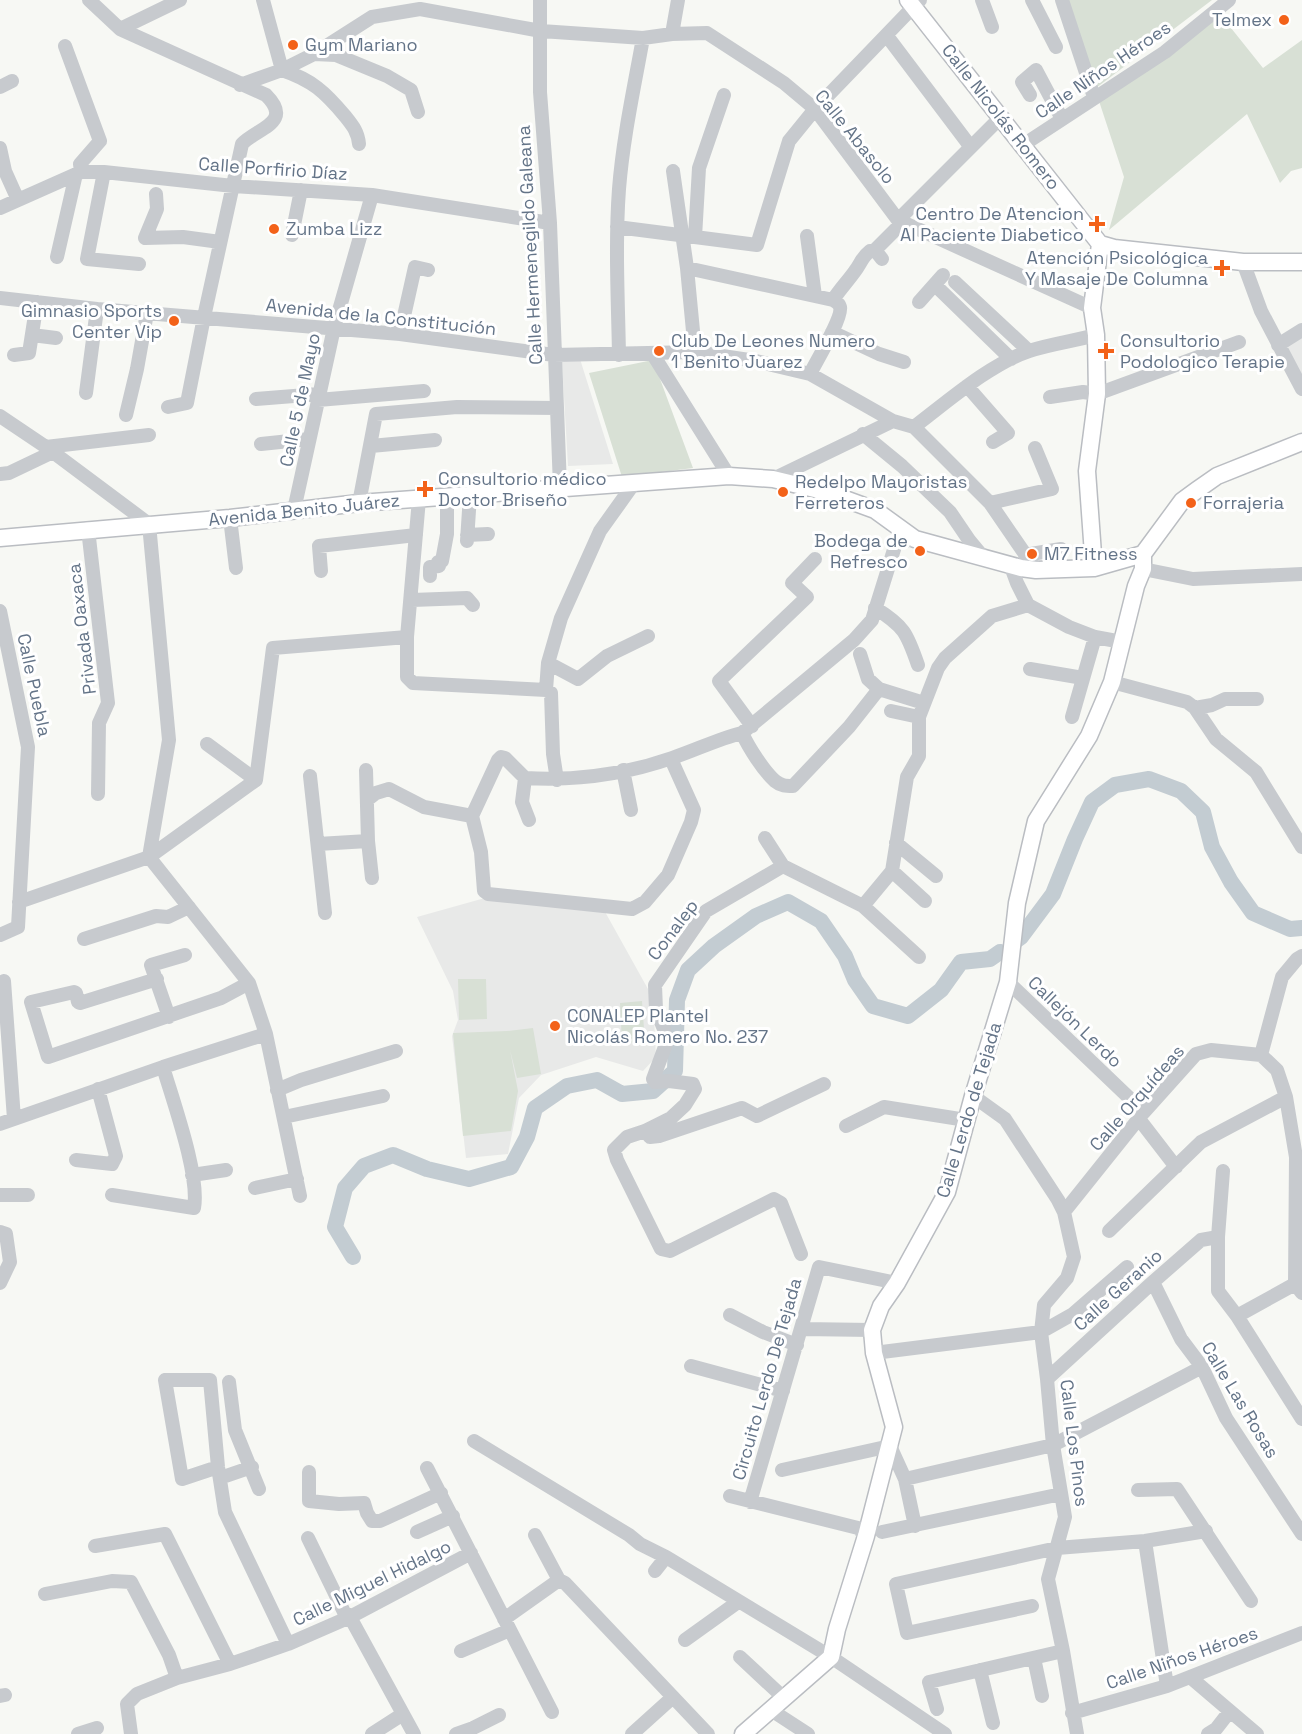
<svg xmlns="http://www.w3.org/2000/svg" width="1302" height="1734" viewBox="0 0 1302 1734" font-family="'Space Grotesk',sans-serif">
  <rect width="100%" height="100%" fill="#f7f8f4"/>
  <path fill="#e8e9e8" d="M1302,333V385L1281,345Z
    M569,359H580L613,464L568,466L562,362Z
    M492,896L604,910L653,998L656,1057L643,1071L596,1057L541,1075L519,1098L508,1154L466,1158L452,1036L458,1020L453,991L417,917Z"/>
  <path fill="#d8e0d5" d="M1066,0H1212L1096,88Z
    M1219,13L1263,68L1302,40V168L1291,171L1280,183L1247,114L1109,230L1124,177L1099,101Z
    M653,360L693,468L622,477L589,373Z
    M458,979H486L487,1019L459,1020Z
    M642,1001L645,1042L622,1043L620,1003Z
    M533,1028L541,1074L517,1078L510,1050L518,1091L511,1131L463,1136L453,1033L507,1031Z"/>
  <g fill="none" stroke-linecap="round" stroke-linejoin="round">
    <path stroke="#c3ccd2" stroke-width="16" d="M1014,942L1021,937L1053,894L1075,839L1092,802L1115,785L1149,779L1181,791L1203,812L1212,847L1231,882L1253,913L1290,929L1302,928
      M666,1079L675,1071L677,1000L688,970L714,946L756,916L788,902L821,921L845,956L855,980L873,1006L908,1016L941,990L961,962L990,959L1000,952
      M353,1257L335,1227L345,1188L364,1166L393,1155L427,1169L469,1179L511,1167L527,1137L535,1108L567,1086L597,1080L622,1094L653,1091L663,1082"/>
    <g stroke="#babdc2" stroke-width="19">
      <path id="major" d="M908,0L1100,244L1114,248L1243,262H1302
        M0,538L230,518L359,503L729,476L773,479L823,491L875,510L915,539L1021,568L1036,570L1094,568L1143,554L1182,501L1197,490L1217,476L1302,442
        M1094,568L1087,471L1097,394L1096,335L1092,308L1100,244
        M743,1734L831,1657L837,1629L866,1536L894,1427L874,1353L872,1330L881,1306L897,1283L947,1192L973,1096L1008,982L1017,903L1036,821L1089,736L1112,682L1136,586L1143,569V554"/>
    </g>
    <path stroke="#c7cace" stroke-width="14" d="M89,0L120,29L266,95C294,123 257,128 242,144L204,317L187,403L168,407
      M263,0L282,70C312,80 325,92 345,116C353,126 358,132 359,144
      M540,0V92L550,223L560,487
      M982,0L992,27
      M1032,0L1056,47
      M1062,0L1094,97
      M120,29L180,0
      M672,34L678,0
      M887,36L970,146
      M65,46L100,141L80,164L81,172
      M314,54L336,55L387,76L411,90L418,112
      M240,85L282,70L314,54L372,17L420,9L541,31L643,38L672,34L707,33L784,83L815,109L898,220L1092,308
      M0,87L12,81
      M1030,95L1022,82L1036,70L1062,119
      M1023,145L1165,52L1229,0
      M0,148L5,171L18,200
      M673,171L687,268L695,352
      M104,172L87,259L139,264
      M156,194L157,209L145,238L183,237L220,242
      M0,208L81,172H104L233,186L372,195L550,223
      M898,220L1001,117
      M617,227L757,245L789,141L815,109L920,0
      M292,235L301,190
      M807,236L815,296
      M695,237L699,168L724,95
      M57,257L76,174
      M882,259L875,250L903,222
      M1243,262L1261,311L1302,389
      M687,268L833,300C836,302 839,303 840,307C843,317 816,362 810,374
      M955,282L1029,351
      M935,285L1011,359
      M0,298L97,309L400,334L554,355L695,352L756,361L810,374L893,421L914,427L990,503L1036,570
      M833,300C840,289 848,281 855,271C861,263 862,257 870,251
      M919,302L943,275
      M832,332L879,354L904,362
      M400,334L415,267L428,270
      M32,335L56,338
      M1278,345L1302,330
      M652,353L729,476
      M14,355L29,353L37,302
      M619,355C618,299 615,244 619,189C623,138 634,88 643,38
      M967,386L1008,433L993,442
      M86,393L97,309
      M1050,397L1083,392L1097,394L1239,342
      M256,399L319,394
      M318,400L424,391
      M126,415L137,369L147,313
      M0,416L46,447L149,524L169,740L149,857L249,983L266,1034L300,1196
      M914,427C947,402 990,364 1029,351C1050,344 1074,341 1096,335
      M863,434L902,466L950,512L969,540L984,558
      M261,444L309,439
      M371,446L435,440
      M46,447L149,435
      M0,474L9,473L53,452
      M773,479L893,421
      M419,499L407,637V677L413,683L546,690
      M359,503L376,414L457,407L557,408
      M990,503L1052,489L1035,448
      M294,510L334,328L372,195
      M230,518L236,568
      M88,529L108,703L99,723L98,794
      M467,535L488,534
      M467,541L470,495
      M1025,555L1061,549
      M1010,564L1017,583L1028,605L1069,627L1095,637L1122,642
      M1143,569L1193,579L1302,574
      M321,571L319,546L416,535
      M430,576V567L439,566L438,562L442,561L447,534V496
      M412,600L467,598L473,605
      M875,608C904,626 907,633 918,665
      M0,611L28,747L18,927L0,935
      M860,654L868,679L879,689L924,703
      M548,663L578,679L607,656L648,636
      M1030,669L1083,678
      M1112,682L1187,702L1195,708L1216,739L1256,772L1302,847
      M1195,708L1212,705L1225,699H1257
      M891,711L919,717
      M1072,717L1095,637
      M752,726L719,681L807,597L792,583L815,559
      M742,733C749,748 763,770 775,781C781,786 786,786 793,786L849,727L879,689
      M207,744L256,780
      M671,759L694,810L691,822L668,875L645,902L632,909L488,894L484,891L481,852L472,816L498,760L501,757L505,758L525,778C574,781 626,774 672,758C696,750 718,739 742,733L854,640L872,620L896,543L915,539
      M366,770L368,841L372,878
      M623,770L631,810
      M310,776L325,913
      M525,778L522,802L529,820
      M557,780L553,754L551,693L546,690L548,663L561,618L600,531L635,482
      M367,800L376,793L389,789L424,807L472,816
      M765,838L783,866L863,906L919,957
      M896,843L936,876
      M318,844L368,841
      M783,866L706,911L655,985L656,1010L664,1029L666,1044L653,1079L655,1082L669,1081L693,1084L695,1089L685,1105L671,1118L645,1131L627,1137L614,1150L617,1160L661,1249L670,1251L774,1199L781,1203L801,1254
      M892,871L925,901
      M19,902L149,857L256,780L273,648L407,637
      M863,906L892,871L907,777L919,756V717L938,668L945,658L992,616L1028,605
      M84,939L156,916L168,917L189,907
      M157,979L80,1003L78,1002L76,993L74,992L31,1002L48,1057L221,998L249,983
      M4,981L14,1119
      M1008,982L1144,1112
      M169,1017L151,965L185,955
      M1261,1055L1282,977L1297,959L1302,956
      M277,1090L301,1080L396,1051
      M973,1096L1005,1119L1058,1200L1064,1212L1074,1257L1067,1278L1044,1305L1041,1332L1047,1379L1053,1445L1065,1517L1048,1579L1063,1651L1077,1734
      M284,1117L383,1096
      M1139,1119L1176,1167
      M0,1124L163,1067L266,1034
      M846,1126L884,1107L966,1120
      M645,1131L650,1137L659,1136L742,1108L757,1116L824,1084
      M76,1160L112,1164L116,1156L98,1089
      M1223,1171L1218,1237V1291L1237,1316L1302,1419
      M192,1175L226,1170
      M255,1188L297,1179
      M0,1195H28
      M112,1195L194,1208C200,1176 173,1101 163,1067
      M1064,1212L1144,1112L1196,1054L1211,1050L1261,1055L1277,1070L1286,1097L1296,1157L1295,1284L1302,1293
      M1109,1231L1201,1142L1286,1097
      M0,1232L6,1234L10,1262L0,1283
      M1153,1282L1181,1339L1202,1367L1226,1418L1302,1534
      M730,1315L763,1332L797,1345
      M1237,1316L1295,1284
      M802,1329L872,1330
      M874,1353L1041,1332L1073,1314L1127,1267
      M691,1366L783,1391
      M1047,1379L1153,1282L1201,1240L1218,1237
      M229,1382L235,1430L259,1489
      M474,1441L629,1535L640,1544L666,1557
      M218,1467L182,1479L165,1380H210L218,1467L225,1512L288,1644
      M427,1468L552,1712
      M782,1470L890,1446L905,1479L915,1526
      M309,1472V1501L339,1504L364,1503L367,1513L372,1521H380L441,1493
      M220,1478L252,1467
      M905,1479L1053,1445L1202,1367
      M1138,1490L1177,1489L1251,1601
      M730,1496L858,1528L866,1536
      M750,1502L819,1267L897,1283
      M417,1532L453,1516
      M882,1532L1061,1494
      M535,1535L559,1580L565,1583L708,1734
      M308,1538L344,1612L350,1617L414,1734
      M1145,1541L1167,1686
      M95,1546L165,1534L230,1664
      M655,1571L666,1557L671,1560L831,1657L945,1734
      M45,1594L112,1581L131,1582L169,1655L177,1678
      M1032,1606L907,1633L896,1584L1057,1548L1145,1541L1206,1531
      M504,1619L559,1580
      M685,1640L738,1602
      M461,1651L510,1630
      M740,1657L784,1698
      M1034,1658L1042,1696
      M980,1670L993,1723
      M1190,1677L1257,1734
      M0,1696L5,1695
      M937,1709L929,1682L1063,1651
      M771,1710L808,1734
      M1072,1713L1167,1686L1302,1633
      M78,1734L97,1728
      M131,1734L127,1704L137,1694L177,1678L230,1664L288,1644L350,1617L471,1553
      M372,1734L403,1714
      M456,1734L473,1728L499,1715
      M632,1734L673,1697
      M1208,1734L1216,1729L1230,1711"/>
    <use href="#major" stroke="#fff" stroke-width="16"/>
  </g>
  <g fill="#f36219" stroke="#fff" stroke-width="2">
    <circle cx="1284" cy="20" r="6"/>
    <circle cx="293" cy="45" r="6"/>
    <path d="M1094 215h6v6h6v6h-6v6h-6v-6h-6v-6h6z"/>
    <circle cx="274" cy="229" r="6"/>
    <path d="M1219 259h6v6h6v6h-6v6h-6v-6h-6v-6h6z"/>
    <circle cx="174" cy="321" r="6"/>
    <circle cx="659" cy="351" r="6"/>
    <path d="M1103 342h6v6h6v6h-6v6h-6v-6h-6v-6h6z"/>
    <path d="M422 480h6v6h6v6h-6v6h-6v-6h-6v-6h6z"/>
    <circle cx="783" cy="492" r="6"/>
    <circle cx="1191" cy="503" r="6"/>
    <circle cx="920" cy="551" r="6"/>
    <circle cx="1032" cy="554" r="6"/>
    <circle cx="555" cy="1026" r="6"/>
  </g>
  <g text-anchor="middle" stroke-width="6" stroke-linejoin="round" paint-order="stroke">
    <g font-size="18" fill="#647488" stroke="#fff" text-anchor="start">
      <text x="1272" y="26" text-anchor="end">Telmex</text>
      <text x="305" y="51">Gym Mariano</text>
      <text x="1084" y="220" text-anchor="end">Centro De Atencion<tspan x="1084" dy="21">Al Paciente Diabetico</tspan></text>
      <text x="286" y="235">Zumba Lizz</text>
      <text x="1208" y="264" text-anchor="end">Atención Psicológica<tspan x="1208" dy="21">Y Masaje De Columna</tspan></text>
      <text x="162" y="317" text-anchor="end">Gimnasio Sports<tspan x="162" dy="21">Center Vip</tspan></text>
      <text x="671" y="347">Club De Leones Numero<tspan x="671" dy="21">1 Benito Juarez</tspan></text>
      <text x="1120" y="347">Consultorio<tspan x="1120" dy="21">Podologico Terapie</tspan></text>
      <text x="438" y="485">Consultorio médico<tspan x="438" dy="21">Doctor Briseño</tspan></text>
      <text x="795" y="488">Redelpo Mayoristas<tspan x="795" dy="21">Ferreteros</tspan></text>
      <text x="1203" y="509">Forrajeria</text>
      <text x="908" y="547" text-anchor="end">Bodega de<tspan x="908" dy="21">Refresco</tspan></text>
      <text x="1044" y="560">M7 Fitness</text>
      <text x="567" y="1022">CONALEP Plantel<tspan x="567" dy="21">Nicolás Romero No. 237</tspan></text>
    </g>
    <g font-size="18" fill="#647488" stroke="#fff">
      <text transform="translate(1103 70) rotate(-34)" y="6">Calle Niños Héroes</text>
      <text transform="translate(1001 117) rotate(52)" y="6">Calle Nicolás Romero</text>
      <text transform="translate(855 137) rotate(51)" y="6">Calle Abasolo</text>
      <text transform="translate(273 169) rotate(4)" y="6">Calle Porfirio Díaz</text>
      <text transform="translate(530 245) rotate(-93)" y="6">Calle Hermenegildo Galeana</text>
      <text transform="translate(381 317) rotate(6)" y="6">Avenida de la Constitución</text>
      <text transform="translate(300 400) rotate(-78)" y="6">Calle 5 de Mayo</text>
      <text transform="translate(304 510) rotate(-6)" y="6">Avenida Benito Juárez</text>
      <text transform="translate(82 629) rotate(-97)" y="6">Privada Oaxaca</text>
      <text transform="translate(34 685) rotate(78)" y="6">Calle Puebla</text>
      <text transform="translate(673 930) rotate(-53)" y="6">Conalep</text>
      <text transform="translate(1075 1022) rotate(44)" y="6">Callejón Lerdo</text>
      <text transform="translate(1137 1098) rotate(-49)" y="6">Calle Orquídeas</text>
      <text transform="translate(969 1110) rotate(-73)" y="6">Calle Lerdo de Tejada</text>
      <text transform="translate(1118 1290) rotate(-42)" y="6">Calle Geranio</text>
      <text transform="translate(767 1379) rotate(-74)" y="6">Circuito Lerdo De Tejada</text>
      <text transform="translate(1240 1400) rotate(59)" y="6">Calle Las Rosas</text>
      <text transform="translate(1074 1443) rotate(83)" y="6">Calle Los Pinos</text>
      <text transform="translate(372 1583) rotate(-26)" y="6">Calle Miguel Hidalgo</text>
      <text transform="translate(1182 1658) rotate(-19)" y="6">Calle Niños Héroes</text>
    </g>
  </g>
</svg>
